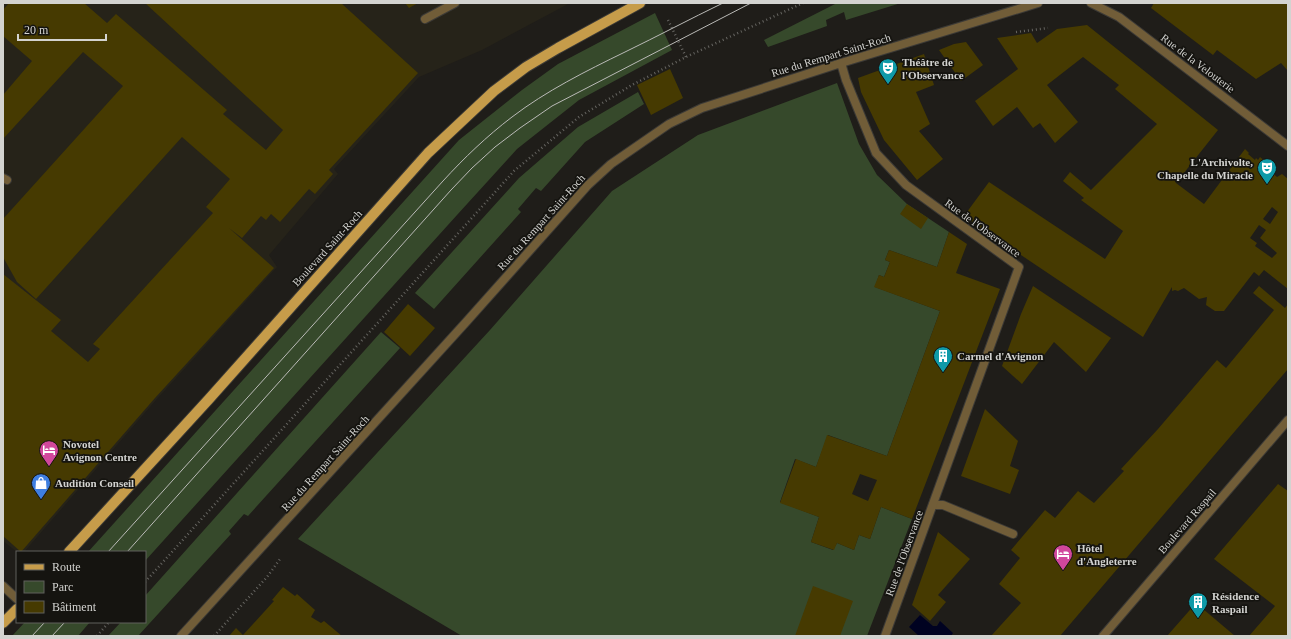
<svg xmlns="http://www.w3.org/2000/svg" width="1291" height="639" viewBox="0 0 1291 639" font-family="Georgia,serif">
  <rect width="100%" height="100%" fill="#1f1d19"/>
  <path fill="#262319" d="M3,3H570L482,50L419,77L334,169L338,174L269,255L277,267L156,400L24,552H17L3,541Z"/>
  <path fill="#36492b" d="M837,3H901L846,20L844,12L826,20L827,26L768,47L764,40Z
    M655,13L672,50L579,100L517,149L457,215L145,561V552H88L459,140L522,90L558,64Z
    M837,83L859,144L877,175L907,204L949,232L937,267L889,250L885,260L890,262L884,277L879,275L875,287L940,311L887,456L828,435L816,467L795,459L780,502L819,517L811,542L833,550L837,543L854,550L859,535L870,539L881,507L912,519L867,636H462L298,539L490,330L612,191L698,135Z
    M638,92L644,104L585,142L541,191L536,188L518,209L521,212L434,309L415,293L519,178L578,127Z
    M381,332L400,348L248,516L244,514L229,531L231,534L138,636H108L121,622H145V596Z
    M25,622H90L78,636H12Z"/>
  <path fill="#000221" d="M920,615L933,626H937L940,621L953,633L951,636H919L909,627Z"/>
  <path fill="#463a01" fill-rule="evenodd" d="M9,3H84L107,23L116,14L227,110L223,114L266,150L283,130L145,3H341L418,73L329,170L333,174L315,194L309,189L280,222L271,214L266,220L261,216L242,238L229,228L274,268L155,398L21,552L3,536V274L61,320L51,331L88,362L100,349L93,344L213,213L206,207L230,179L182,137L36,299L17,282L3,257V219L123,86L83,52L3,139V95L32,61L3,36V10Z
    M405,3H418L409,8Z
    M1154,3H1288V71L1281,63L1256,79L1217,50L1213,55L1151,8Z
    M1087,25L1218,130L1176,183L1204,204L1245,149L1249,153L1248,154L1255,160L1256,158L1258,160L1260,157L1268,164L1265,167L1277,177L1282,174L1288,179V289L1264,270L1259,276L1254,272L1224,311H1215L1206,305L1207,297L1199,299L1184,288L1178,291L1175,290L1172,291V287L1143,337L1015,251L990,236L964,216L989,182L1105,259L1123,231L1081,200L1084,198L1063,181L1070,172L1091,190L1157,124L1115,89L1119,85L1083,57L1047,85L1078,122L1055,143L1040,123L1033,128L1017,107L993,126L975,101L1018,69L997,38L1031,33L1037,43L1057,29ZM1272,207L1278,212L1270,224L1263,219ZM1259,225L1266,230L1260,238L1277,253L1272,258L1255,246L1257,243L1250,238Z
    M966,42L983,65L961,81L939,50L954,44Z
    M924,54L934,85L916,92L930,124L919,131L943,159L917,180L884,140L861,92L858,78Z
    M670,69L683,98L651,115L637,85Z
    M907,204L928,218L921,229L900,214Z
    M949,232L967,244L956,273L1000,289L912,519L881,507L870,539L859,535L854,550L837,543L834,550L811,542L819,517L780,503L796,459L816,467L827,435L887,456L940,311L874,287L879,275L884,277L890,262L885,260L889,250L937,267ZM860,474L877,480L868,501L852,494Z
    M1033,286L1111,338L1086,372L1054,342L1022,384L1002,366L1021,314Z
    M1259,286L1285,308L1288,304V369L1060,636H991L1021,603L999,584L1020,558L1011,550L1045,510L1055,518L1078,491L1094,503L1124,471L1121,469L1158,429L1217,360L1226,368L1274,310L1253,293Z
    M408,304L435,328L410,356L384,332Z
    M985,409L1018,441L1010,466L1019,470L1010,494L961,476Z
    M1278,484L1288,491V636H1249L1275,606L1214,559Z
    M938,532L970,559L938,595L946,602L930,621L912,605Z
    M813,586L853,601L840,636H795Z
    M283,587L295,596L297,594L315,610L311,617L321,623L324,621L342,636H229L236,628L243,635L274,601L272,600Z
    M1196,603L1235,636H1167Z"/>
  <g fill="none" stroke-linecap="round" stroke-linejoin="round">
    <g stroke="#3c3a36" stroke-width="10">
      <path id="lane" d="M425,19L455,3
        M3,178L7,180
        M933,505H943L1013,534"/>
    </g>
    <g stroke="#3c3a36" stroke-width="10">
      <path id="street" d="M1091,3L1119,17L1288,146
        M841,63L846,80L876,153L906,185L1019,267L885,636
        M3,586L17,599
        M181,636L467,321L588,185L611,164L669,124L702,108L841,63L1038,3
        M1103,636L1288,420"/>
    </g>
    <g stroke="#3c3a36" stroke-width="12">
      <path id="primary" d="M69,552L209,399L428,153L494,91L526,67L558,48L640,3
        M3,623L17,609"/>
    </g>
    <path stroke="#666561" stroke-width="2.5" stroke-dasharray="1 3" stroke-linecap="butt" d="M668,20L686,57
      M1016,32L1048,28
      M145,582L514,171L579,117L632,85L686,57L803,3
      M97,636L109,622
      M214,636L267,577L280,559"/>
    <use href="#lane" stroke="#715d38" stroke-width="8"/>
    <use href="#street" stroke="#715d38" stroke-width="8"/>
    <use href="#primary" stroke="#c69c4a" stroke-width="10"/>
    <path stroke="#babab7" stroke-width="1" d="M108,552L443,181C464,158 487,136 512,117C546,91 586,71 625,52C658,36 690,19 723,3
      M127,552L451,190L472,168L495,147L520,128L552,106L751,3
      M32,636L45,622
      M52,636L65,622"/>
  </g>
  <defs>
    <g id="theatre-pin" transform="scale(1)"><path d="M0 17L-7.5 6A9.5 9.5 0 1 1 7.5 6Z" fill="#0f9aa8" stroke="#151410"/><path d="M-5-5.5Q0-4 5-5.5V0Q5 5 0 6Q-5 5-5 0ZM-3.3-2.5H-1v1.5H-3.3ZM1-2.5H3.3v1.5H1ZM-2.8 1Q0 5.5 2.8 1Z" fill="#fff"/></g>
    <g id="building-pin" transform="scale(1)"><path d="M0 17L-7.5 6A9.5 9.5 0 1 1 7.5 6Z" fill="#0f9aa8" stroke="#151410"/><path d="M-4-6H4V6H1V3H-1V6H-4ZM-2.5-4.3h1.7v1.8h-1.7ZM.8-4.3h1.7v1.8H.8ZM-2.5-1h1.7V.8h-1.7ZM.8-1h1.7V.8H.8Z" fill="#fff"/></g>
    <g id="hotel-pin" transform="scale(1)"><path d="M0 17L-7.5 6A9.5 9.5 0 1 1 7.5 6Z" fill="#d1479c" stroke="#151410"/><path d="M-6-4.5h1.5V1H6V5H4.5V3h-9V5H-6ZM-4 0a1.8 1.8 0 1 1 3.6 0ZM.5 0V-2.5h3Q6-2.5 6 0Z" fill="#fff"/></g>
    <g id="shop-pin" transform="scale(1)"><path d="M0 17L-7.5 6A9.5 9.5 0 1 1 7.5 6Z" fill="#3f7fe0" stroke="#151410"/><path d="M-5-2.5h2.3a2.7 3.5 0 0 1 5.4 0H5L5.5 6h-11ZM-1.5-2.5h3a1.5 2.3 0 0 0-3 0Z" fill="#fff"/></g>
  </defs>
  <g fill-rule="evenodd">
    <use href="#theatre-pin" x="888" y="68"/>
    <use href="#theatre-pin" x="1267" y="168"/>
    <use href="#building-pin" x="943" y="356"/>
    <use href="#hotel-pin" x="49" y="450"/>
    <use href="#shop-pin" x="41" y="483"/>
    <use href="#hotel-pin" x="1063" y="554"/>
    <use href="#building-pin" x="1198" y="602"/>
  </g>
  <g text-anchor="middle" stroke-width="3.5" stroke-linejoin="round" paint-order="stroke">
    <g font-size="11" fill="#d3d3d0" stroke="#151410">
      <text transform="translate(831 55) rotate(-17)" y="4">Rue du Rempart Saint-Roch</text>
      <text transform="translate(1198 63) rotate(37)" y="4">Rue de la Velouterie</text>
      <text transform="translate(541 222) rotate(-48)" y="4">Rue du Rempart Saint-Roch</text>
      <text transform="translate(983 228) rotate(36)" y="4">Rue de l'Observance</text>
      <text transform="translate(327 248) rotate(-48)" y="4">Boulevard Saint-Roch</text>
      <text transform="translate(325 463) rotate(-48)" y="4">Rue du Rempart Saint-Roch</text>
      <text transform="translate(1187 521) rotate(-49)" y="4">Boulevard Raspail</text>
      <text transform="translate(904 553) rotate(-70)" y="4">Rue de l'Observance</text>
    </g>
    <g font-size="11" font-weight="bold" fill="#d3d3d0" stroke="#151410" text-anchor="start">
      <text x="902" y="66">Théâtre de<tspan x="902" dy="13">l'Observance</tspan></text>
      <text x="1253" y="166" text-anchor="end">L'Archivolte,<tspan x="1253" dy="13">Chapelle du Miracle</tspan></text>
      <text x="957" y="360">Carmel d'Avignon</text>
      <text x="63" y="448">Novotel<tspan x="63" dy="13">Avignon Centre</tspan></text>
      <text x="55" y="487">Audition Conseil</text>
      <text x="1077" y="552">Hôtel<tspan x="1077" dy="13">d'Angleterre</tspan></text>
      <text x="1212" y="600">Résidence<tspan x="1212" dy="13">Raspail</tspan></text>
    </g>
  </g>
  <rect width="1291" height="639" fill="none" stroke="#d3d3d0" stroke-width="8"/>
  <rect x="16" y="551" width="130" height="72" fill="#151410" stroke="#61605d"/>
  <rect x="24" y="564" width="20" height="6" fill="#c69c4a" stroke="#61605d"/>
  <text x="52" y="571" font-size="12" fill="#d3d3d0">Route</text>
  <rect x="24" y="581" width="20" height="12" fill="#36492b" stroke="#61605d"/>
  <text x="52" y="591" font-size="12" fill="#d3d3d0">Parc</text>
  <rect x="24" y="601" width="20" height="12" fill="#463a01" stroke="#61605d"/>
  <text x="52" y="611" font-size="12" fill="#d3d3d0">Bâtiment</text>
  <path d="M18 34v6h88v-6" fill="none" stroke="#d3d3d0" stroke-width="2"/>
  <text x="24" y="34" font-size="12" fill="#d3d3d0" stroke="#151410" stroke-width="3" paint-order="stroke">20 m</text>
</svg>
